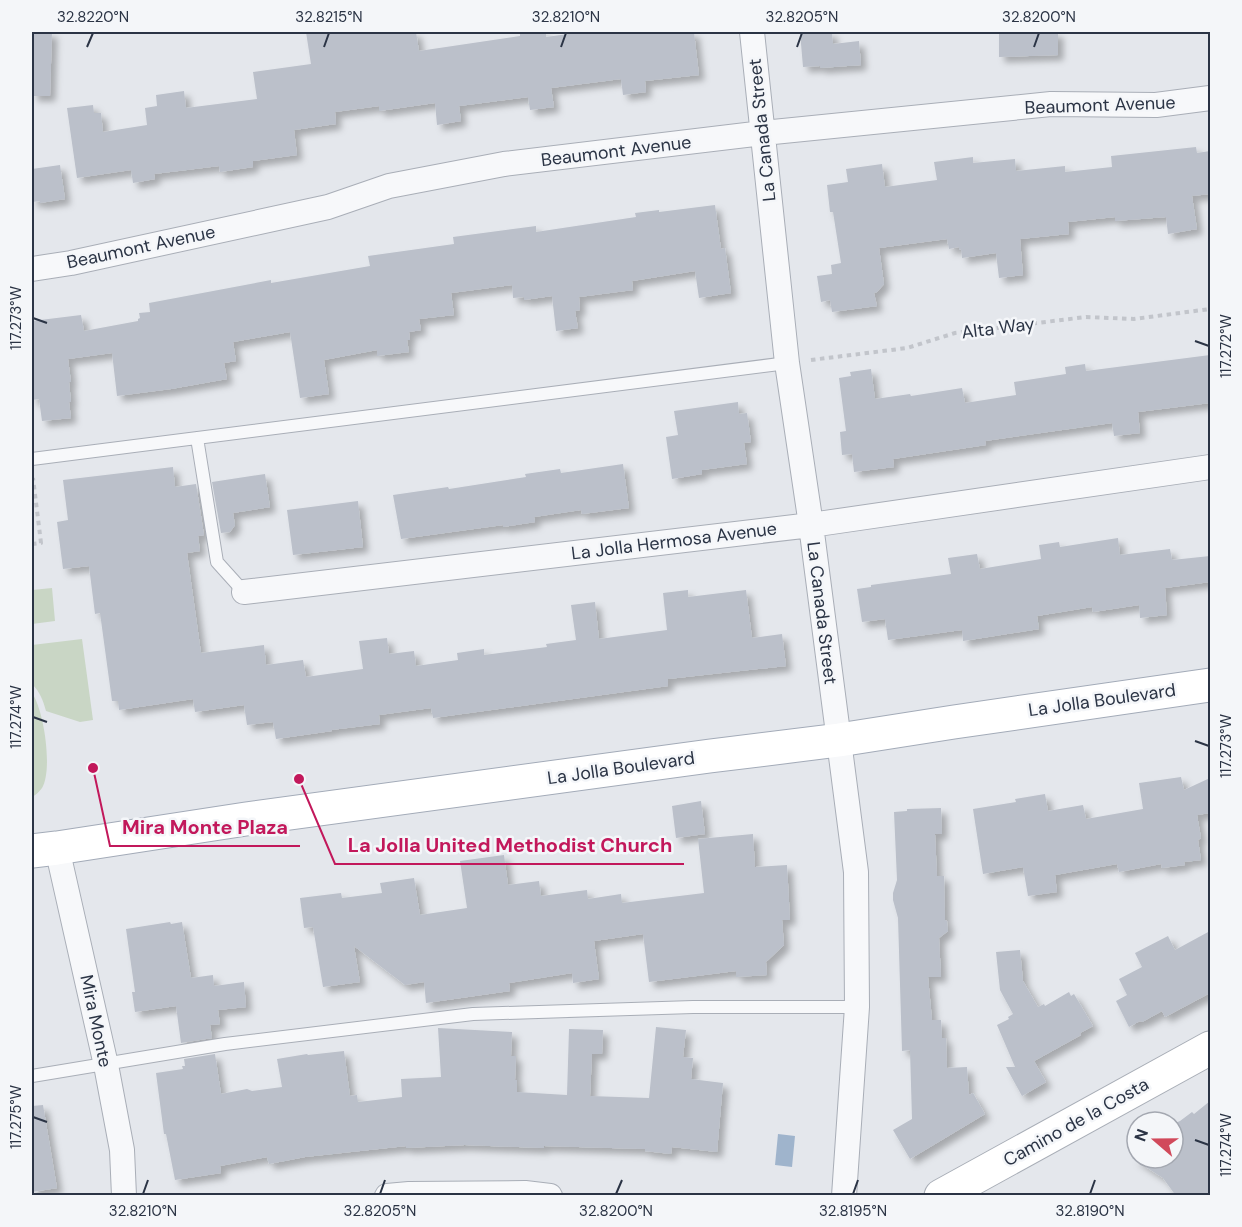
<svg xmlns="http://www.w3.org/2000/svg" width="1242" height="1227" viewBox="0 0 1242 1227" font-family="'DM Sans',sans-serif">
  <defs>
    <filter id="shadow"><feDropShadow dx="5.5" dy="5.5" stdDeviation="3" flood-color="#0004"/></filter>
  </defs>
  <rect width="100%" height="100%" fill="#e4e7ec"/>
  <path fill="#c9d6c5" d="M52,588L55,621L32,624V590Z
    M82,639L93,720L80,722L46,711C43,700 40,692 32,684V645Z
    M32,693C44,710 53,770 42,788C39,792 36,795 32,797Z"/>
  <path fill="#9fb4cc" d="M778,1134L795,1136L792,1167L775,1165Z"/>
  <path fill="#bbc0ca" filter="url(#shadow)" d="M32,32H52L50,96H32Z
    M306,32H416L419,51L520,36V32H546V37L583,32H694L699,75L645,81L646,92L623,95L621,79L551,88L554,107L530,110L528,97L459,106L461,121L437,125L435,103L379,111V106L335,112L336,124L294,130L297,155L253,161V167L220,172L219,166L154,174L155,179L133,183L131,170L77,178L67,108L93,105L94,113H101L103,132L147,125L145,108L157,106L156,95L184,91L186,108L257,99L253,72L311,64Z
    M800,32H832L833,44L859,41L861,65L820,68V66L803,67Z
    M999,32H1058V55L999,57Z
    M1196,147L1197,153L1210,151V194L1192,196L1197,229L1168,234L1166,217L1115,221V217L1068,222L1069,234L1020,239L1023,275L999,278L996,253L962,258L961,249L959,250V247L949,249L947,239L879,248L884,284L877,292L874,293L877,306L832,312L830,300L821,302L817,276L832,274L831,265L841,263L833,212H830L827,185L848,182L846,169L882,164L885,187L937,180L934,162L973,157V163L1015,159L1016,171L1065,166V172L1112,167L1111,156Z
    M60,165L65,199L40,203V201L32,202V169Z
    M715,205L721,249L725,248L731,293L699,298L695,271L632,281L633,290L579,297L580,310L575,311L578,328L556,331L552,296L524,300V297L513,298L512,285L451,293L454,315L419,319L421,330L409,332L410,340H407L409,352L377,356V350L324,360L329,394L300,398L290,332L233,342L236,361L224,363L227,379L171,389L117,396L112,353L68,359L71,382H69L71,402H69L71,418L42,421L39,399L32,400V321L81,315L84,331L138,321V319L140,318L139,313L150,312L149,303L271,280V283L370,266L368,256L454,244L453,237L536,226V232L636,217L635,213L659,210V212Z
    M1210,355V403L1138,412L1140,433L1114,436L1112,423L985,441L986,445L893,459L894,467L854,472L852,454L842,455L840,432L846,431L839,378L851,376L850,372L871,369L875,399L910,394L911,396L962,388L965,403L1016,395L1014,382L1066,374L1065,367L1085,364L1086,371Z
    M738,402L739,414L747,413L751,442L744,443L747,464L702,470V474L672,479L666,437L678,435L674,411Z
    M623,464L629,508L582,514L581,510L534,517L535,522L503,527V525L401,539L393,495L448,487L449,489L526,477L525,474L560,469L561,473Z
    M173,467L175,487L196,484L204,535L198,536L200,551L187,553L201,653L264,645L266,665L303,660L306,677L363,669L359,641L387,638L389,654L414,651L416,666L458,660L457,653L484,649V655L547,647L546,644L576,640L571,605L595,602L599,639L667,630L663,593L688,590V597L746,590L752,638L782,634L786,666L668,679V686L433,718L431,708L379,715L380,724L331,730L332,731L276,739L273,722L247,725L244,705L195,712L193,699L119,710L118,701H112L100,613L95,614L89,566L63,569L57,522L68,520L63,480Z
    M265,474L270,507L233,513L235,525L230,532L221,533L212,482Z
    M358,501L363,547L293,555L287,510Z
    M1118,538L1120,555L1170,549L1172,560L1210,556V582L1165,588L1167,615L1140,618L1139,605L1093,612L1092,607L1037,616L1039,629L963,641L962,630L888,640L885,619L862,622L857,589L871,587V585L951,574L948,558L977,554L980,569L1041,559L1039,545L1059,542L1060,547Z
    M1181,777L1184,790L1210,778V813L1197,815L1201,838L1198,840L1201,860L1184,862L1185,865L1162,868L1161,864L1119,872L1117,864L1055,875L1057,892L1028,896L1023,867L983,874L973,809L1016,802L1015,799L1045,794L1048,811L1083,805L1086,819L1143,809L1139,783Z
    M701,801L705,834L676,838L672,806Z
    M941,808L942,834H935L937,876H944L945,920L947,921L948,931L939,938L941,977H928L932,1020H941L942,1038H946L947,1068L967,1067L969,1095L973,1093L985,1114L910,1159L893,1130L912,1119L910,1050L902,1051L898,918L893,900V893L897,880L894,812L907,811V809Z
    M753,834L755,867L787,865L790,920H782L784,945L766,962L767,975L736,977V971L649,982L643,934L594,941L599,979L573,983L572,973L509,983L510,991L426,1003L424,982L405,985L354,946L360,982L323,987L313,927L304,928L300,898L341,893L342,898L382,893L380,883L414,878L420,915L467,908L460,861L504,855L508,885L539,881L541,896L587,890L588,899L621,894L622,903L704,893L698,839Z
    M170,922L171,924L182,922L191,978L213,975L214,986L244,982L246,1007L218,1010L220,1024L210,1025L212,1038L181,1043L176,1006L135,1012L132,992H135L126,929Z
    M1210,931V993L1165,1017L1162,1011L1142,1022L1140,1021L1129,1027L1116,1001L1127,995L1119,979L1142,967L1135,953L1168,936L1175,950Z
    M1020,950L1023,981L1038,1007L1044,1004L1045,1006L1069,992L1071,996L1074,994L1093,1026L1080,1033L1081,1035L1034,1061L1046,1082L1022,1096L1006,1067H1015L997,1025L1009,1019L1008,1017L1013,1014L1000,990L996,952Z
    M656,1027L686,1030L683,1057L693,1058L691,1079L723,1083L717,1152L672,1147L671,1154L645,1151V1149L544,1146V1148L465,1145L406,1148V1146L305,1157L269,1164L267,1157L220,1166L221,1173L175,1180L166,1134H164L156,1073L183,1069L182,1066H185L184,1059L215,1054L221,1094L247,1089L252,1091L282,1087L277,1059L307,1054L308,1055L344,1051L350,1096L357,1095L358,1102L402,1097L401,1079L441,1077L438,1028L512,1032L511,1056H516L515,1080H517V1092L567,1095L569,1029L603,1030L602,1054H592L590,1096L649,1098Z
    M1210,1101V1196H1176L1163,1178L1132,1158H1173V1124L1180,1121L1192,1112L1194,1114Z
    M43,1105L57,1188L32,1192V1106Z"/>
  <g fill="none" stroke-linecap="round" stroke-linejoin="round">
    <g stroke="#a9aeb7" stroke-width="14">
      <path id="lane" d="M197,438L217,562L244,592
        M32,459L787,363
        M32,1076L225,1044L473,1014L693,1007H857"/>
    </g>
    <g stroke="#a9aeb7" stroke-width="26">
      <path id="street" d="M752,32L787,363L811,525L856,872L857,1007L844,1196
        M32,269L71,263L328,207L389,186L504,164L763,133L1051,104L1156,105L1210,98
        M244,592L811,525L1210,467
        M57,848L106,1065L122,1150L124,1196
        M387,1196L409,1194L525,1193L550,1196"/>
    </g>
    <g stroke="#a9aeb7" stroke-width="35">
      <path id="secondary" d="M941,1196L1210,1048"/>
    </g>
    <g stroke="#a3abb8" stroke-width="35">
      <path id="primary" d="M32,851L57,848L246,819L710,756L839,740L954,722L1210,685"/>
    </g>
    <path stroke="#c2c5cb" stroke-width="4" stroke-dasharray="4.5 4.5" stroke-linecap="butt" d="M811,360L907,348L955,333L1086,317L1134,319L1210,309
      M32,544L41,543L33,478"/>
    <use href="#lane" stroke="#f7f8fa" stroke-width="12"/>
    <use href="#street" stroke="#f7f8fa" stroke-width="24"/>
    <use href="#secondary" stroke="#fff" stroke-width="33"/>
    <use href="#primary" stroke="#fff" stroke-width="33"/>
  </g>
  <path fill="none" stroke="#2b3445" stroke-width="2" d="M87,47L93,33M324,47L329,33M561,47L566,33M797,47L802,33M1034,47L1039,33M33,318L47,323M1195,341L1209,346M33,717L47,722M1195,741L1209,746M33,1117L47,1122M1195,1140L1209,1145M143,1194L148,1180M380,1194L385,1180M616,1194L622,1180M853,1194L858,1180M1090,1194L1095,1180"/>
  <g text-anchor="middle" stroke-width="5" stroke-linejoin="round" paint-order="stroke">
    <g font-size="18" fill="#2b3445" stroke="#f4f6f9">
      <text transform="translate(1100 105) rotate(-2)" y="6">Beaumont Avenue</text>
      <text transform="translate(762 130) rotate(-96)" y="6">La Canada Street</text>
      <text transform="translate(616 151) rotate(-7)" y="6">Beaumont Avenue</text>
      <text transform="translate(141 247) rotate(-12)" y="6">Beaumont Avenue</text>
      <text transform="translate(998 328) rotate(-7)" y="6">Alta Way</text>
      <text transform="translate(674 541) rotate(-7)" y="6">La Jolla Hermosa Avenue</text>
      <text transform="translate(822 613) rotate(83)" y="6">La Canada Street</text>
      <text transform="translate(1102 700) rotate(-8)" y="6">La Jolla Boulevard</text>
      <text transform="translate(621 768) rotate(-8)" y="6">La Jolla Boulevard</text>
      <text transform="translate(96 1021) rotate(78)" y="6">Mira Monte</text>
      <text transform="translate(1076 1122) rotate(-29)" y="6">Camino de la Costa</text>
    </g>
  </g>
  <path fill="none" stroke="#c2185b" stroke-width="2" d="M93 768L110 846H300M299 779L335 864H684"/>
  <g fill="#c2185b" stroke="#f4f6f9" stroke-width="2">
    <circle cx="93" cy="768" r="6"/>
    <circle cx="299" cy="779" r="6"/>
  </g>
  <g font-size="20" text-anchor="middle" font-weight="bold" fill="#c2185b" stroke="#f4f6f9" stroke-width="5" stroke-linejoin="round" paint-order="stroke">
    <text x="205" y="834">Mira Monte Plaza</text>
    <text x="510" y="852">La Jolla United Methodist Church</text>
  </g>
  <rect width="1242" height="1227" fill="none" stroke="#f4f6f9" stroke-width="66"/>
  <g transform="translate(1155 1140) rotate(290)"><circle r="28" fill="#f4f6f9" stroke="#a4a8b1" stroke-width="1.5"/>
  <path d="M0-4.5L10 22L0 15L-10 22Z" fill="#d1495b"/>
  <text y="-9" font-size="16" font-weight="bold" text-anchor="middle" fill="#2b3445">N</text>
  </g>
  <rect x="33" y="33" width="1176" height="1161" fill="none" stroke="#2b3445" stroke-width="2"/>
  <g font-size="15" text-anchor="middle" fill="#2b3445">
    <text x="93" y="22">32.8220°N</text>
    <text x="329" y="22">32.8215°N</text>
    <text x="566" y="22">32.8210°N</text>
    <text x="802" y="22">32.8205°N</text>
    <text x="1039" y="22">32.8200°N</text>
    <text transform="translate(16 318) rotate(-90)" y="5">117.273°W</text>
    <text transform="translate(1226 346) rotate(-90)" y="5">117.272°W</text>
    <text transform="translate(16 717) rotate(-90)" y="5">117.274°W</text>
    <text transform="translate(1226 746) rotate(-90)" y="5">117.273°W</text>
    <text transform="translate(16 1117) rotate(-90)" y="5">117.275°W</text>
    <text transform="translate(1226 1145) rotate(-90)" y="5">117.274°W</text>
    <text x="143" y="1216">32.8210°N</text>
    <text x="380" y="1216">32.8205°N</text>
    <text x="616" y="1216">32.8200°N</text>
    <text x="853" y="1216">32.8195°N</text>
    <text x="1090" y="1216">32.8190°N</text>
  </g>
</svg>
